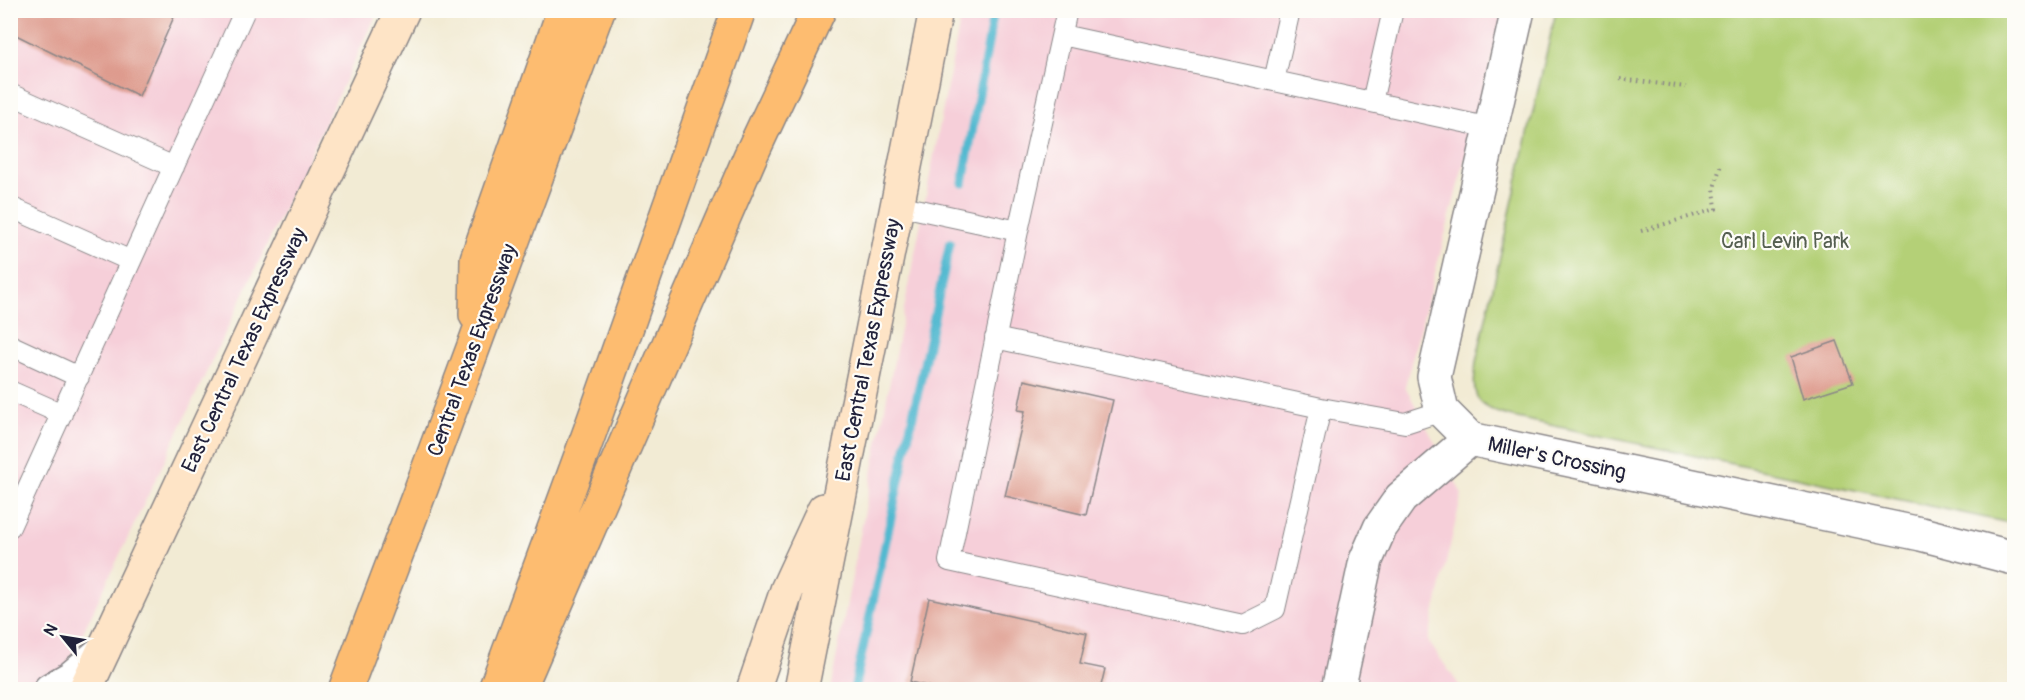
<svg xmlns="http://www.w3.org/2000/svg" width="2025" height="700" viewBox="0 0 2025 700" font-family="Pangolin,sans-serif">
  <rect width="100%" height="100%" fill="#fdfcf7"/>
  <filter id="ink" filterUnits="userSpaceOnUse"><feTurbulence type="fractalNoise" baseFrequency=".0167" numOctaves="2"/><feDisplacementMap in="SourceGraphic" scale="12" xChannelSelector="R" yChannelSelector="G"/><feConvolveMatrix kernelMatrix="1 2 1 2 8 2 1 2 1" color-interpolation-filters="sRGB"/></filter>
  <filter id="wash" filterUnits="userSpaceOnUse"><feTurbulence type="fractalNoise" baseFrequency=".008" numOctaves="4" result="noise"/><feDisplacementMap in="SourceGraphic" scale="24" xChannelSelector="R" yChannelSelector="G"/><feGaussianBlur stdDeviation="1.35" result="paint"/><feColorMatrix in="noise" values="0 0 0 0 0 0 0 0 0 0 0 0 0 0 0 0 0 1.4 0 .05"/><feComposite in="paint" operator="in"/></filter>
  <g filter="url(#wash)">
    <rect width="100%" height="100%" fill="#f2ebd4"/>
    <path fill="#f6cfd9" d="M10,11H378L56,689H11Z
      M962,11H1504L1405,386L1462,494L1428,641L1462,689L830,690Z"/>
    <path fill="#b4d077" stroke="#6b7959" stroke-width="1.5" d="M1556,11H2014V524L1508,416C1473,405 1472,396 1476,362Z"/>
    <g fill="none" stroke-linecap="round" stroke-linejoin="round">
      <path stroke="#52b9d0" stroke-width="9" d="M963,183L994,10
        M854,690L950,243"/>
    </g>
    <g id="blocks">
      <path fill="#de9b8e" d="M10,10H177L139,96L10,32Z
        M1837,341L1853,383L1803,399L1791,357Z
        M1024,380L1113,400L1086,515L1005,496L1025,411L1018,410Z
        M929,598L1087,633L1080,664L1105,669L1100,690H943L910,682Z"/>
    </g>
  </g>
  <g filter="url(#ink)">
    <use href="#blocks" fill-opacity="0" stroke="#8a8688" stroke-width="1.5"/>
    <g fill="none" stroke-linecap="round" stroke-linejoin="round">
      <g stroke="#8a8688" stroke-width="22">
        <path id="service" d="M1062,35L1491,128
          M1274,81L1290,10
          M10,94L174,167
          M1372,102L1393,10
          M897,205L1018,231L949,561L1243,625L1275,609L1321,408
          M10,207L131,261
          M1018,231L1067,10
          M995,338L1321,408L1405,423L1442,411
          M10,345L79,377
          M10,391L62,414
          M10,527L245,10"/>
      </g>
      <g stroke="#8a8688" stroke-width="36">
        <path id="minor" d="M1518,10L1434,377L1442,411L1470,439L1921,534L2014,558
          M50,690L71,678L103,651
          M1338,690L1366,560L1380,528L1401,498L1470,439"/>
      </g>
      <g stroke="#8a8688" stroke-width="36">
        <path id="secondary" d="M85,690L403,10
          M753,690L787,590L824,510
          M801,690L936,10"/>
      </g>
      <g stroke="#8a8688" stroke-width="36">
        <path id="motorway" d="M476,315L477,259L564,10
          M345,690L421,489L598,10
          M495,690L590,431L739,10
          M512,690L526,673L750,157L819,10"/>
      </g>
      <path stroke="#8a8688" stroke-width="4" stroke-dasharray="1.5 4.5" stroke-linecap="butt" d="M1620,79L1686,87
        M1641,231L1716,209L1714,188L1721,164"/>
      <use href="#service" stroke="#fff" stroke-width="20"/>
      <use href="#minor" stroke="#fff" stroke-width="33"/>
      <use href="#secondary" stroke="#fee4c6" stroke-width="33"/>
      <use href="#motorway" stroke="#fdbc70" stroke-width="33"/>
    </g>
  </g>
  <g text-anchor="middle" stroke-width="4.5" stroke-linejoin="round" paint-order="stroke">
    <g font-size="21" fill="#555f50" stroke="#fdfcf7">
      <text x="1785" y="248">Carl Levin Park</text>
    </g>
    <g font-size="21" fill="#22223b" stroke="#fdfcf7">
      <text transform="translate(244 350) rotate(-65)" y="7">East Central Texas Expressway</text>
      <text transform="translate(472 350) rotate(-70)" y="7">Central Texas Expressway</text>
      <text transform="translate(868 350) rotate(-79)" y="7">East Central Texas Expressway</text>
      <text transform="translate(1557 458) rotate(12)" y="7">Miller's Crossing</text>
    </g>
  </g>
  <rect width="2025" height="700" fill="none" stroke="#fdfcf7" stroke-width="36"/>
  <g transform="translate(63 637) rotate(300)" stroke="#fdfcf7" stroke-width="4.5" paint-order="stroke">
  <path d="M0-4.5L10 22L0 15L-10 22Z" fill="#22223b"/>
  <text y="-9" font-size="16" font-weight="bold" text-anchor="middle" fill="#22223b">N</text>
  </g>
</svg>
